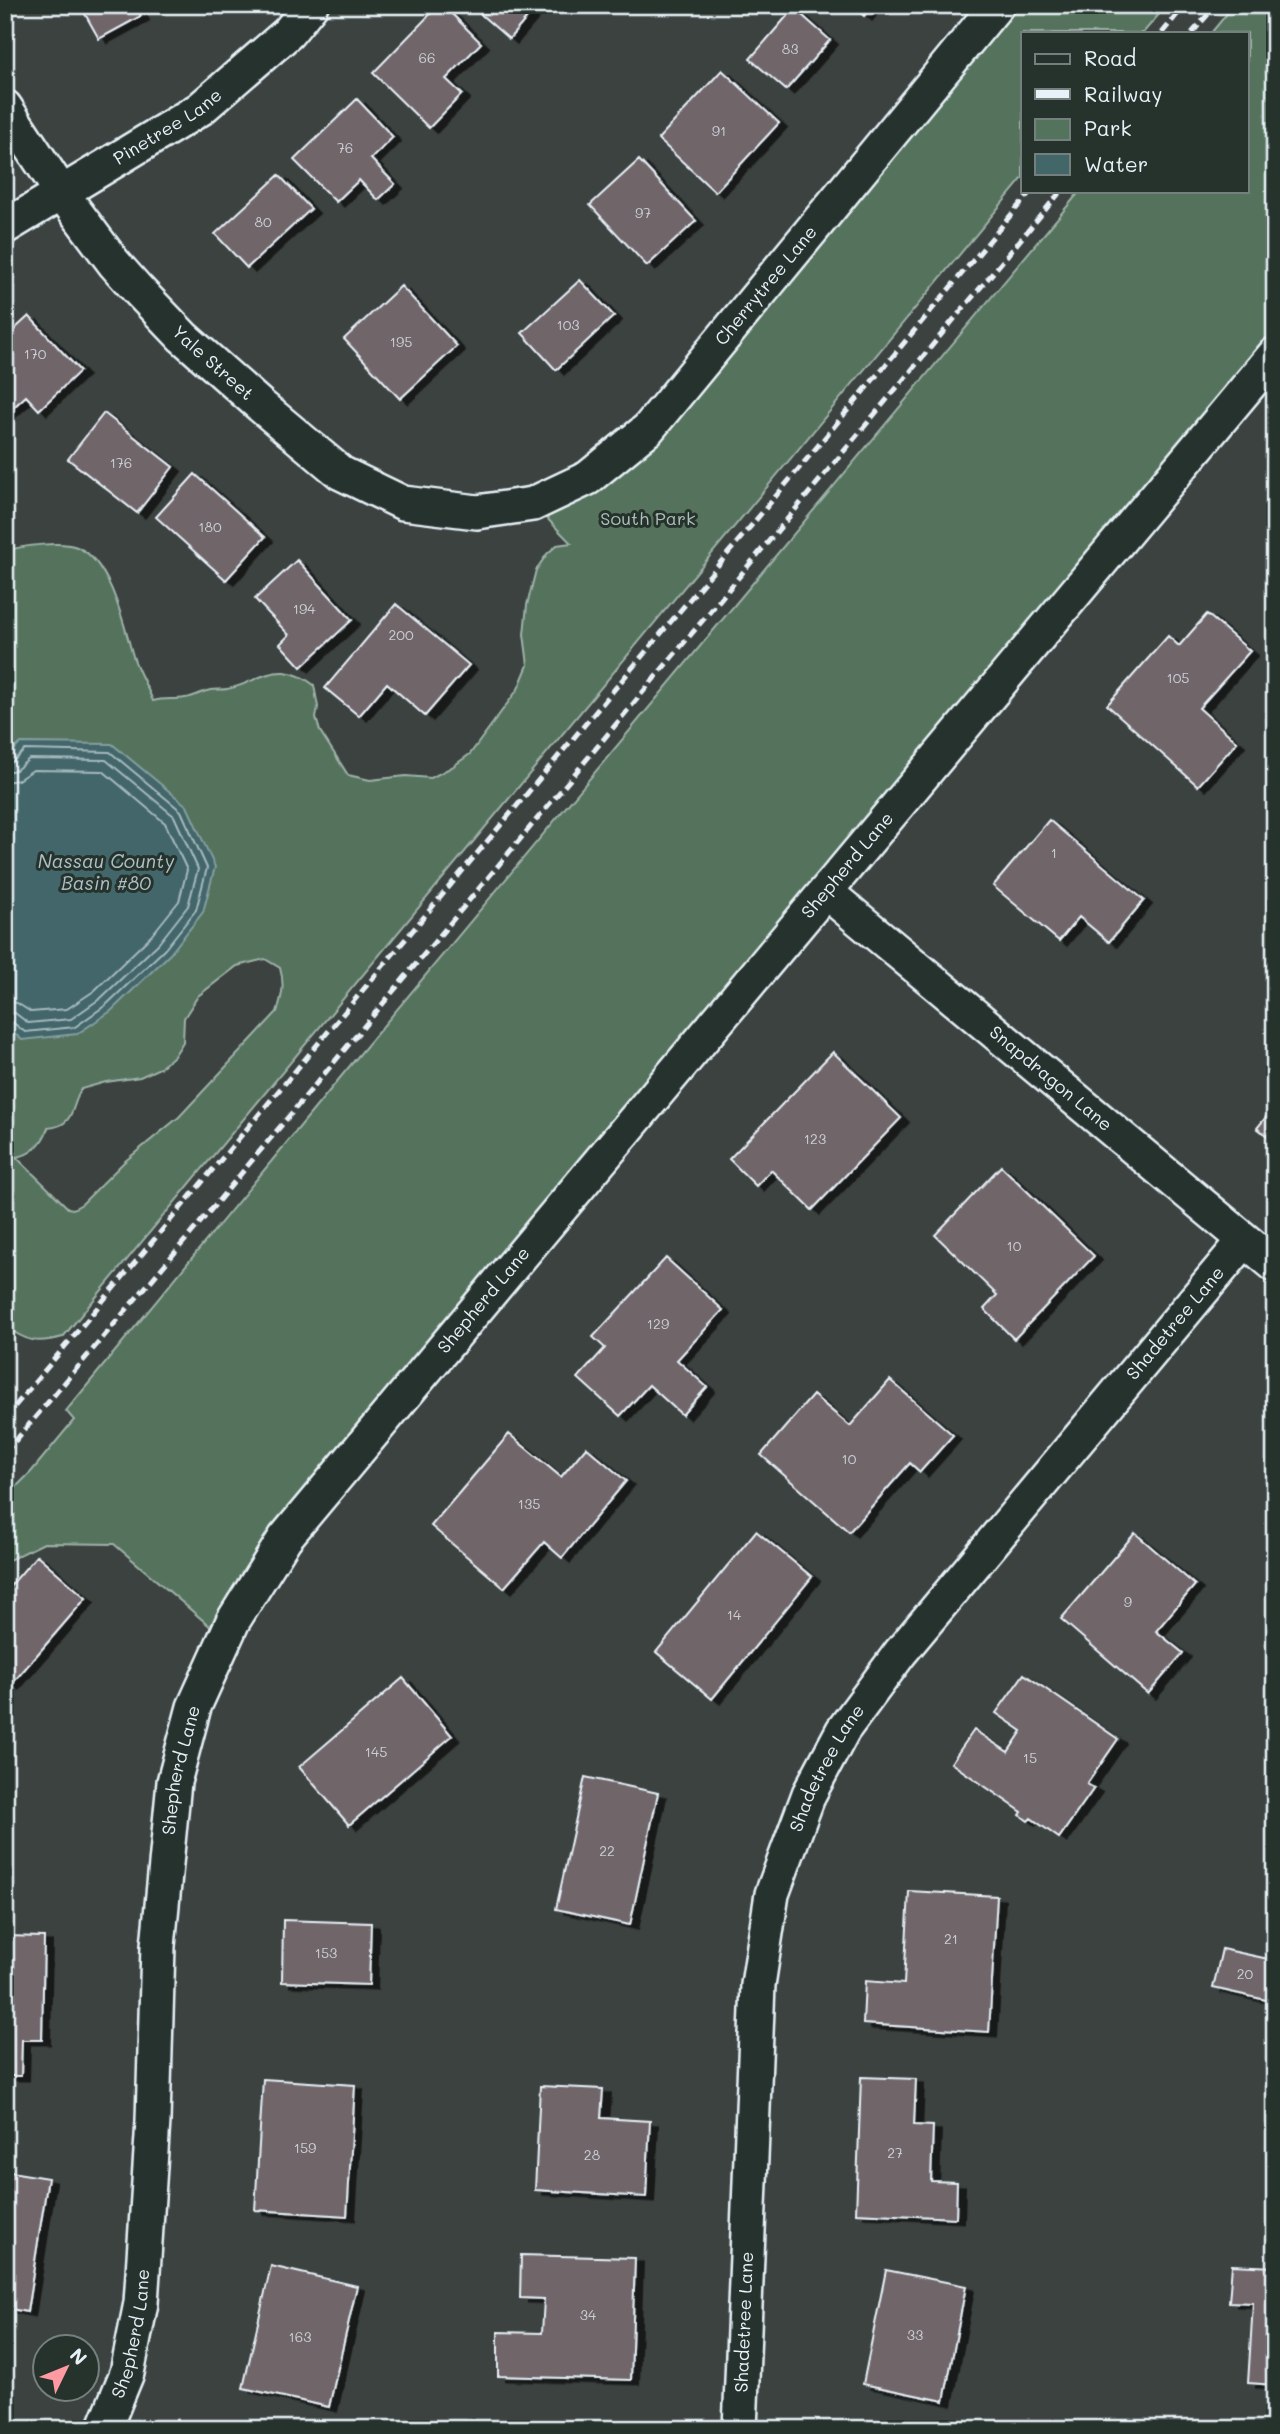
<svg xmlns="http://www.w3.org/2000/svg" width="1280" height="2434" viewBox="0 0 1280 2434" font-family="Mali,sans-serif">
  <defs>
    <filter id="shadow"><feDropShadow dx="8" dy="4.5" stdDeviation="0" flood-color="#0009"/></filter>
  </defs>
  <rect width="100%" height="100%" fill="#3c4240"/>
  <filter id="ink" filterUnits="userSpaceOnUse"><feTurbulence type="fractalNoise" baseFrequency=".0143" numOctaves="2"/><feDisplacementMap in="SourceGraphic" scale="14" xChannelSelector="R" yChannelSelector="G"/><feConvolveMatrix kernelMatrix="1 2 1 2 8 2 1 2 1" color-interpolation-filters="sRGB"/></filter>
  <g filter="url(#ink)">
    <path fill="#54735c" stroke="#9eb2aa" stroke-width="2" fill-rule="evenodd" d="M997,5H1167L1143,33H1023V178L63,1337C37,1344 27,1342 5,1326V551C21,546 64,540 79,548C111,563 124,626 133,656C138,672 147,686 153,701C164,698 174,700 185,698C195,697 202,691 211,690C216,689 222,690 227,689C248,686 263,671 284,672C295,673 305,678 314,685L318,707L316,718L320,731L348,775L370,780L406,776L431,778L452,767L470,754L518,689L528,665L524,634L527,605L536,570L547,554L557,545L571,543L533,504L588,478ZM265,959L280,968C285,985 282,996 277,1012L179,1117L124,1162L82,1204L73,1209L68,1208L16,1157C32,1155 43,1143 48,1128C75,1126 71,1107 81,1089L106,1082L140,1077L160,1068L174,1056L183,1042L184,1018L198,996L237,966Z
      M1234,5H1275V354L219,1634L114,1544L44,1543L5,1562V1498L31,1472L74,1420L66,1411L344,1073L1080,191H1247V33H1211Z"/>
    <path fill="#436669" stroke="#859ea2" stroke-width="2" d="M21,743L112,744L187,806L215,867L203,912L170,954L111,1011L77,1034L22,1040L5,1025V758Z"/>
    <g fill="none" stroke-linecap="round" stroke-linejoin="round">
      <path stroke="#a6b9bf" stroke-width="2" d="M5,763L12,762L25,750L110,752L181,811L207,868L196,910L165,949L106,1005L75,1027L25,1032L12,1022L5,1020
        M5,772L16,770L29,759L106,760L174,816L198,869L188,906L159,943L101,998L71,1019L28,1023L15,1013L5,1012
        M5,782L18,780L33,770L103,771L165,823L187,870L179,901L151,936L94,991L67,1009L31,1012L17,1003L5,1001"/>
    </g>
    <path fill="#70666b" stroke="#e8f1f8" stroke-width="2" filter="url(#shadow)" d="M80,5H136L141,16L99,39Z
      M439,5H443L481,43L446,79L462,94L429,128L373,73Z
      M470,5H538L509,39Z
      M852,5H873L864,16Z
      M794,8L830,40L786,90L750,59Z
      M722,70L779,123L715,192L658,139Z
      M357,99L393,137L371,159L395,184L378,200L359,180L336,202L294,160Z
      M639,160L696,221L647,266L590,205Z
      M279,175L311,209L247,268L215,234Z
      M580,280L614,316L556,370L522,333Z
      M401,286L457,346L400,399L344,339Z
      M29,316L80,371L39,410L26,396L5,415V338Z
      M104,413L173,467L137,513L68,459Z
      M195,474L265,537L226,580L156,517Z
      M297,560L352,620L301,667L280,644L289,635L255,599Z
      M396,604L469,665L425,716L387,683L359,716L325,688Z
      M1207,614L1250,651L1199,708L1237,742L1198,786L1107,705L1168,636L1179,646Z
      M1049,820L1144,900L1109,942L1079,917L1059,941L993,886Z
      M833,1052L901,1118L812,1210L771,1170L756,1186L729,1159Z
      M1275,1106V1142L1257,1128Z
      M1001,1166L1094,1256L1014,1339L984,1309L997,1295L935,1235Z
      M666,1258L723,1310L677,1360L707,1387L682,1415L649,1385L620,1416L578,1378L605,1348L593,1337Z
      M890,1380L953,1435L920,1472L910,1463L849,1532L761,1455L813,1395L850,1426Z
      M509,1434L561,1477L586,1447L626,1481L562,1558L544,1542L504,1588L431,1526Z
      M756,1531L812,1577L712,1699L656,1652Z
      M1135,1533L1195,1585L1156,1631L1183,1653L1148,1694L1061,1619Z
      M37,1555L86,1598L11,1685L5,1680V1592Z
      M1024,1674L1118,1739L1087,1784L1094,1788L1059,1838L1031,1818L1028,1821L1020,1815L1022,1812L951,1763L974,1730L1008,1752L1022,1731L996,1713Z
      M403,1678L452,1736L349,1825L299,1767Z
      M585,1777L658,1793L630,1925L556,1909Z
      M909,1891L997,1896L989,2032L863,2024L865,1981L904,1984Z
      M283,1920L371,1923L369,1985L282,1982Z
      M5,1936L44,1937L42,2040H22L21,2076H5Z
      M1222,1949L1273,1960L1275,1951V2002L1213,1988Z
      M861,2077L916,2079L914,2125L933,2126L931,2181L957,2182L956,2218L856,2213Z
      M263,2079L355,2085L347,2216L255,2210Z
      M1273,2083H1275V2213H1273Z
      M540,2086L603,2089L601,2118L650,2121L646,2197L535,2190Z
      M5,2171L48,2178L27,2312L5,2308Z
      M521,2255L635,2258L631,2380L498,2376V2332L542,2333L544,2299L520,2298Z
      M1232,2265L1275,2267V2385L1248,2383L1253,2303L1229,2302Z
      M271,2266L357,2286L329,2407L243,2388Z
      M886,2270L966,2286L944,2401L863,2384Z"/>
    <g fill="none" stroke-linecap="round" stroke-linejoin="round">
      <g stroke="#e8f1f8" stroke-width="38">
        <g id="street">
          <path id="s1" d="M5,107L61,192L114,263L138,290L183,337L261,406L341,473L403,503L477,512L533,504L588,478L648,429L997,5"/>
          <path id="s2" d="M5,227L200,109L288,33L311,5"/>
          <path id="s3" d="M826,892L1275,1265"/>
          <path id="s4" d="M104,2429L127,2373L141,2303L153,2121L158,1946L174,1782L194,1707L233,1621L285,1538L1275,354"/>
          <path id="s5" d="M740,2429L758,1985L772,1894L809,1794L843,1730L900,1653L1244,1241"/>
        </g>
      </g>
      <use href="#street" stroke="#26332d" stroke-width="33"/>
      <path stroke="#e8f1f8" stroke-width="5" stroke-dasharray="10 5" stroke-linecap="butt" d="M1162,33L1185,5
        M1192,33L1216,5
        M5,1418L1031,191
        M5,1453L199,1224L1061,191"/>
    </g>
  </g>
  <g text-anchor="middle" stroke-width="6" stroke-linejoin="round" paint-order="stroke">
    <g font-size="14" fill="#caced5">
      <text x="790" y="54">83</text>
      <text x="427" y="63">66</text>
      <text x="719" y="136">91</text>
      <text x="345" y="153">76</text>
      <text x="643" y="218">97</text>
      <text x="263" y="227">80</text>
      <text x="568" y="330">103</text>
      <text x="401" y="347">195</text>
      <text x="35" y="359">170</text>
      <text x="121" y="468">176</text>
      <text x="210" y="532">180</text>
      <text x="304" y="614">194</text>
      <text x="401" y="640">200</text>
      <text x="1178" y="683">105</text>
      <text x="1054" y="858">1</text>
      <text x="815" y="1144">123</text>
      <text x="1014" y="1251">10</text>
      <text x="658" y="1329">129</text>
      <text x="849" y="1464">10</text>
      <text x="529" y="1509">135</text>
      <text x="1128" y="1607">9</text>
      <text x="734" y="1620">14</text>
      <text x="376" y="1757">145</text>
      <text x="1030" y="1763">15</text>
      <text x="607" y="1856">22</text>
      <text x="951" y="1944">21</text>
      <text x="326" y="1958">153</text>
      <text x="1245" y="1979">20</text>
      <text x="305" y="2153">159</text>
      <text x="895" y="2158">27</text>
      <text x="592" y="2160">28</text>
      <text x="588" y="2320">34</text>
      <text x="915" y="2340">33</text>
      <text x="300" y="2342">163</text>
    </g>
    <g font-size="18" fill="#e8f1f8" stroke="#26332d">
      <text dy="6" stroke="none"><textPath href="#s2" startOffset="191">Pinetree Lane</textPath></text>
      <text dy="6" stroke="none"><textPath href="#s1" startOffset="1024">Cherrytree Lane</textPath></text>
      <text dy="6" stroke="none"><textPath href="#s1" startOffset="331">Yale Street</textPath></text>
      <text dy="6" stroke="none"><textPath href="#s4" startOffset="1801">Shepherd Lane</textPath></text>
      <text dy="6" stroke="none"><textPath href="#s3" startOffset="292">Snapdragon Lane</textPath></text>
      <text dy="6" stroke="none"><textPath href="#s4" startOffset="1234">Shepherd Lane</textPath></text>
      <text dy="6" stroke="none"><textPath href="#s5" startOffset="1241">Shadetree Lane</textPath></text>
      <text dy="6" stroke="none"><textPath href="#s5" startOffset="674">Shadetree Lane</textPath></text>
      <text dy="6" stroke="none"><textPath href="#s4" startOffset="667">Shepherd Lane</textPath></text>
      <text dy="6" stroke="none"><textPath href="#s5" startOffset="107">Shadetree Lane</textPath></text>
      <text dy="6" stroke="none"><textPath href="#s4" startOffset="100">Shepherd Lane</textPath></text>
    </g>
    <g font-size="18" fill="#adbfba" stroke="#26332d">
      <text x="648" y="525">South Park</text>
    </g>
    <g font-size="19" font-style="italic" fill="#aec0c6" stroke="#26332d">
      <text x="106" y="868">Nassau County<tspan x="106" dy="22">Basin #80</tspan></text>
    </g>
  </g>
  <rect width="1280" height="2434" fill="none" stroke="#26332d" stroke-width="28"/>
  <rect x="14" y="14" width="1252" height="2406" fill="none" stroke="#e8f1f8" stroke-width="2.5" filter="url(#ink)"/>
  <rect x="1021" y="32" width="228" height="161" fill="#26332d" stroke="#747f7e" stroke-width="2"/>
  <rect x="1035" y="54" width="35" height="10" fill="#26332d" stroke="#747f7e" stroke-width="2"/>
  <text x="1084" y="66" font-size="21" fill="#e8f1f8">Road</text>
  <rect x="1035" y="89" width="35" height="10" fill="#e8f1f8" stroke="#747f7e" stroke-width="2"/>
  <text x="1084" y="102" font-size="21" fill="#e8f1f8">Railway</text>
  <rect x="1035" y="119" width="35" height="21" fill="#54735c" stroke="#747f7e" stroke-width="2"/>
  <text x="1084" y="136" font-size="21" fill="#e8f1f8">Park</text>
  <rect x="1035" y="154" width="35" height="21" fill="#436669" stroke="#747f7e" stroke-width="2"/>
  <text x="1084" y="172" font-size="21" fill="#e8f1f8">Water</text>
  <g transform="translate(66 2368) rotate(47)"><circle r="33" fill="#26332d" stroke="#747f7e" stroke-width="2"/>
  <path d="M0-5L12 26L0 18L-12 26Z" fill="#ff9aa2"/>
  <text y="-10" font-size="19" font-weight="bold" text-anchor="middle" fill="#e8f1f8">N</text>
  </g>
</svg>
